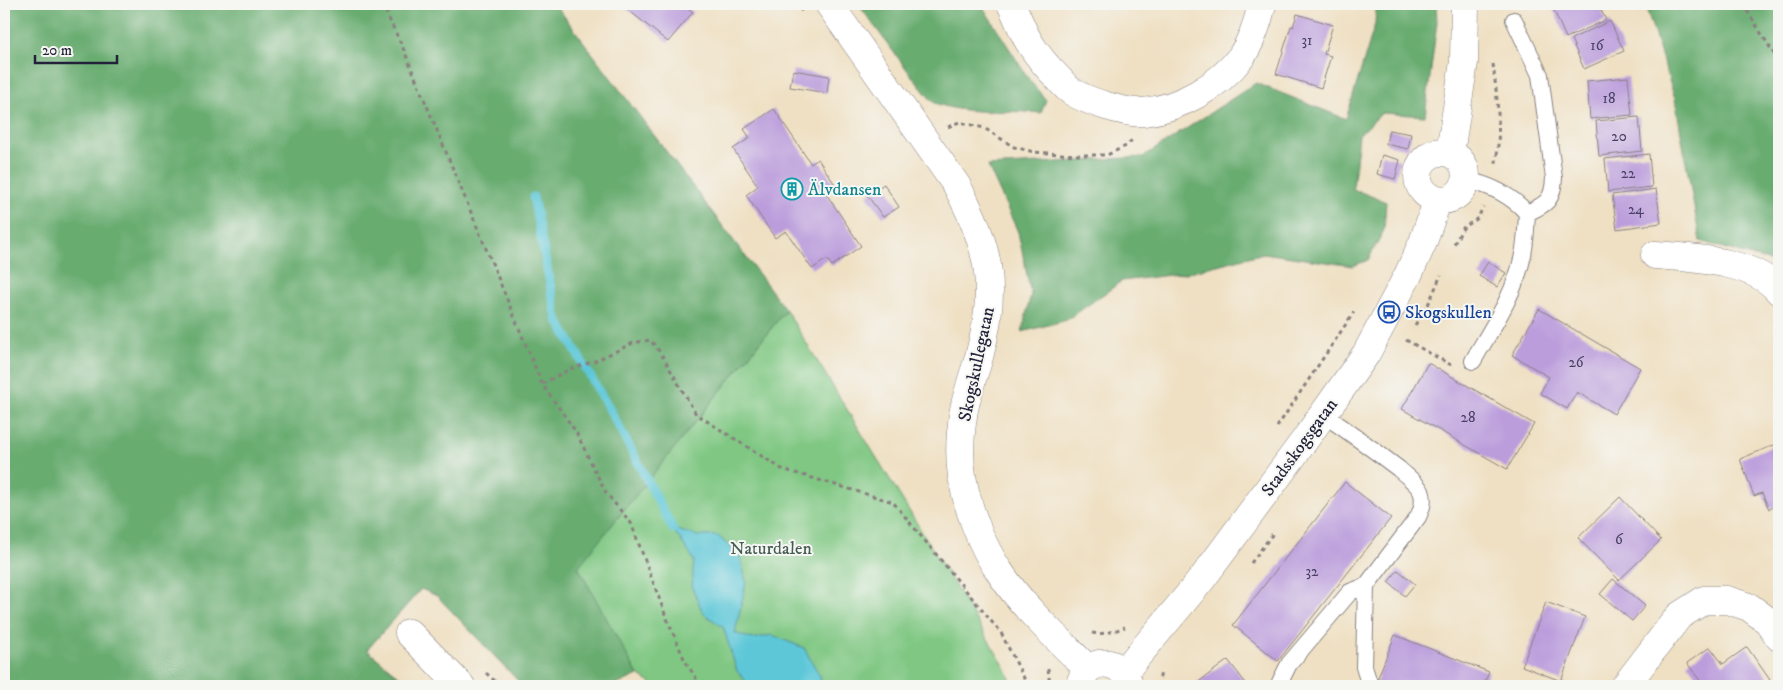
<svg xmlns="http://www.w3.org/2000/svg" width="1783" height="690" viewBox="0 0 1783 690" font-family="'IM FELL DW Pica',serif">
  <rect width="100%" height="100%" fill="#f6f6f2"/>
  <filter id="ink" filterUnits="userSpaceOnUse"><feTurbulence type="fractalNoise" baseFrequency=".02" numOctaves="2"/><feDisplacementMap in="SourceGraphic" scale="10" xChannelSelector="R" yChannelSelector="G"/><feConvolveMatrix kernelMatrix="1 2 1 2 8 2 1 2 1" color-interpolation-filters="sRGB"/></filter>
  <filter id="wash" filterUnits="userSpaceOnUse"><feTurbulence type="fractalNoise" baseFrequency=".0096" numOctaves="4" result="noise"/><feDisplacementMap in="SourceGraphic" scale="20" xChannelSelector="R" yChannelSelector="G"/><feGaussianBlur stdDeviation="1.12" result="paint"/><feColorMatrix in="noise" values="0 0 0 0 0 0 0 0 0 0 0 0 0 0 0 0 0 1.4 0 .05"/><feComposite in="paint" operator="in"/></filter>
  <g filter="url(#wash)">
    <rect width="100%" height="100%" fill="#efe0c3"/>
    <path fill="#7fc782" stroke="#50745e" d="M786,310L1005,667L1013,686H655L638,675L577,567Z"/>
    <path fill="#67ac70" stroke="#446756" d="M4,4H555L786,310L578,567L638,675L614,686H523L437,596L421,589L367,650L411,686H4Z
      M858,4H912L913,7L933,4H981L1030,81L1046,100L1041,113C1006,109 969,116 935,103C928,100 868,17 858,4Z
      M1376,4H1436L1437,22L1425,116L1382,113L1359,135L1353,189L1386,202L1384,230L1368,260L1353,266L1264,253L1186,273L1122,281L1067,320L1022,332L1031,294L1018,232L988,166L1143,157L1256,83L1346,119L1375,24Z
      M1645,4H1779V264L1700,241L1675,99Z"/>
    <path fill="#5dc7d8" stroke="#40748a" d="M673,529L698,536H718L740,556L746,582L735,633L752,639L772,635L804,648L820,676L822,686H750L737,671L723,627L703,613L692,587L694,560Z"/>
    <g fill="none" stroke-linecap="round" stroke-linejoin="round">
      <path stroke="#5dc7d8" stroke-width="9" d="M533,197L557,319L611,412L673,529"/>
    </g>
    <g id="blocks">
      <path fill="#bb9ddc" d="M621,4H683L693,12L668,42Z
        M1551,4H1598L1606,20L1566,38Z
        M1297,14L1333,25L1324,54L1331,56L1321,88L1276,74L1291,26L1293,27Z
        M1610,21L1624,51L1584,69L1571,39Z
        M793,70L829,76L827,93L790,87Z
        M1628,77L1632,115L1590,119L1587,81Z
        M774,109L811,164L818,159L836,186L825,192L861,246L832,266L827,259L812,269L786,231L775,238L746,195L758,186L733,149L750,138L744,129Z
        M1639,117L1642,151L1599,156L1596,121Z
        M1389,130L1411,134L1408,149L1386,144Z
        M1649,154L1652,187L1608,192L1605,159Z
        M1382,155L1400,160L1395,179L1377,174Z
        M884,184L899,207L883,217L867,195Z
        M1656,189L1661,223L1617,229L1612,195Z
        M1488,262L1506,273L1497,287L1479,276Z
        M1539,309L1640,368L1614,414L1577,392L1567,409L1540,393L1549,377L1512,355Z
        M1428,363L1534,424L1507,469L1402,409Z
        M1779,443V505L1769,509L1762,493L1754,496L1740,459Z
        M1345,482L1391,518L1278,661L1233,625Z
        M1620,497L1661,540L1619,580L1578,538Z
        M1398,570L1415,584L1405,596L1388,582Z
        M1613,579L1645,606L1632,621L1600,594Z
        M1546,602L1585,617L1561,681L1522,666Z
        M1395,635L1489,672L1483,686L1375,685Z
        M1710,647L1723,664L1747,647L1770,680L1761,686H1704L1687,663Z
        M1228,660L1248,686H1193Z"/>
    </g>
  </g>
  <g filter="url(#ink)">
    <use href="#blocks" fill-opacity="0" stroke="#88817f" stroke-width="1"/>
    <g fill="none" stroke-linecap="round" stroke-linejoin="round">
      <g stroke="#88817f" stroke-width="18">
        <path id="lane" d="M1514,20L1540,75L1554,178C1553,200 1547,204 1527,213
          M1466,180C1490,185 1510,194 1527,213C1526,228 1526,244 1522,259C1514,296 1491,329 1473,361
          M1323,414C1349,432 1374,450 1399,469C1406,476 1416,482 1421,491C1425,500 1422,509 1418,517L1366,586L1364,667L1370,686
          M1281,686L1280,682L1289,664L1350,592L1366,586"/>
      </g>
      <g stroke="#88817f" stroke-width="29">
        <path id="street" d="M829,4L957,186C989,246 998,286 980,353C977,366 972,377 969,390C961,414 958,451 962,476C967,507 981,545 999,571C1023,608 1057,638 1088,669
          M1011,4C1017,16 1022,30 1029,42C1037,55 1047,67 1058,78C1062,82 1066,88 1071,91C1086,101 1126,114 1144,112C1180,108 1219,86 1241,57C1252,41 1258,22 1262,4
          M1655,255C1692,258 1754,260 1779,291
          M409,633L461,686
          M1625,686L1679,616L1704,600H1727L1749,607L1768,621L1779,637"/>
      </g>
      <g stroke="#88817f" stroke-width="29">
        <path id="secondary" d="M1418 176a24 24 0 1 1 48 0a24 24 0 1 1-48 0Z
          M1450,153L1464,62L1465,4
          M1124,672L1202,579L1304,441L1366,354L1408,275L1423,242L1438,199
          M1080,686C1084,656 1124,656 1129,686"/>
      </g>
      <path stroke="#88817f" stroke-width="3" stroke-dasharray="4 4" stroke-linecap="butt" d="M382,4L403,48L542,384
        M795,4L802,11
        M1743,4L1779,62
        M1493,64C1497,98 1502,133 1495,167
        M948,127L959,122L984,128L1014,147L1034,152L1074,155H1107L1126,146L1132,140
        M1454,244L1463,228L1478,218L1483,207
        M1415,325L1428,305L1441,275
        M1406,340L1451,365
        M1277,427L1354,312
        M1251,563L1274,532
        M1092,633C1104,635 1114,631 1125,627
        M1048,669L1050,686
        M486,673L500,686
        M701,686L685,661L665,614L631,523L606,493L576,432L542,384L570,369L595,361L633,343L650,340L660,352L696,414L782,469L893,502L1001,633L1028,686
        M1158,686L1161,672"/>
      <use href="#lane" stroke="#fff" stroke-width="16"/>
      <use href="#street" stroke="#fff" stroke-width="28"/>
      <use href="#secondary" stroke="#fff" stroke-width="28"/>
    </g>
  </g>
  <defs>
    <g id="building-ring" transform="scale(1.125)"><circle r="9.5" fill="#f6f6f2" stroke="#0f9aa8" stroke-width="1.5"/><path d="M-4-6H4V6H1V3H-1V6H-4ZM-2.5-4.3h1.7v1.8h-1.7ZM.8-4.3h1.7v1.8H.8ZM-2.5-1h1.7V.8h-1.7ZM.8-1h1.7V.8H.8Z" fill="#0f9aa8"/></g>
    <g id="bus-ring" transform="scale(1.125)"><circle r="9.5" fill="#f6f6f2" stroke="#1a4fb4" stroke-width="1.5"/><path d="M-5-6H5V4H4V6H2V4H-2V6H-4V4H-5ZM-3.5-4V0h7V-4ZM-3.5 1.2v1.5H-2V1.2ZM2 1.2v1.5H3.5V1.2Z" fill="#1a4fb4"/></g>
  </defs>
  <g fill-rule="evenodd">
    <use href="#building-ring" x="792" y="189"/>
    <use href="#bus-ring" x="1389" y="312"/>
  </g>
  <g text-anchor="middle" stroke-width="4" stroke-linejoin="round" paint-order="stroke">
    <g font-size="15" fill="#484163">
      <text x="1307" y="45">31</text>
      <text x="1597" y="50">16</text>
      <text x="1609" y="103">18</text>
      <text x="1619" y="141">20</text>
      <text x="1628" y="178">22</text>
      <text x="1636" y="214">24</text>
      <text x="1576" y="367">26</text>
      <text x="1468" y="422">28</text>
      <text x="1619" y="544">6</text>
      <text x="1312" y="576">32</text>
    </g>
    <g font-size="18" fill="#0d838f" stroke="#f6f6f2" text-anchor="start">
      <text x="808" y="195">Älvdansen</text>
    </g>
    <g font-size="18" fill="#164399" stroke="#f6f6f2" text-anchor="start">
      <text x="1405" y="318">Skogskullen</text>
    </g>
    <g font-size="18" fill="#22223b" stroke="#f6f6f2">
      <text transform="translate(976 364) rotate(-78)" y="6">Skogskullegatan</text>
      <text transform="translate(1299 447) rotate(-54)" y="6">Stadsskogsgatan</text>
    </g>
    <g font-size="18" fill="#435c54" stroke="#f6f6f2">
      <text x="771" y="554">Naturdalen</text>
    </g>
  </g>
  <rect width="1783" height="690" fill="none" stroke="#f6f6f2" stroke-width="20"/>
  <path d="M35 55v8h82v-8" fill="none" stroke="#22223b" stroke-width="2.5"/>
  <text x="42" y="55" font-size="15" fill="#22223b" stroke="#f6f6f2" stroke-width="4" paint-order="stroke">20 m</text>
</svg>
